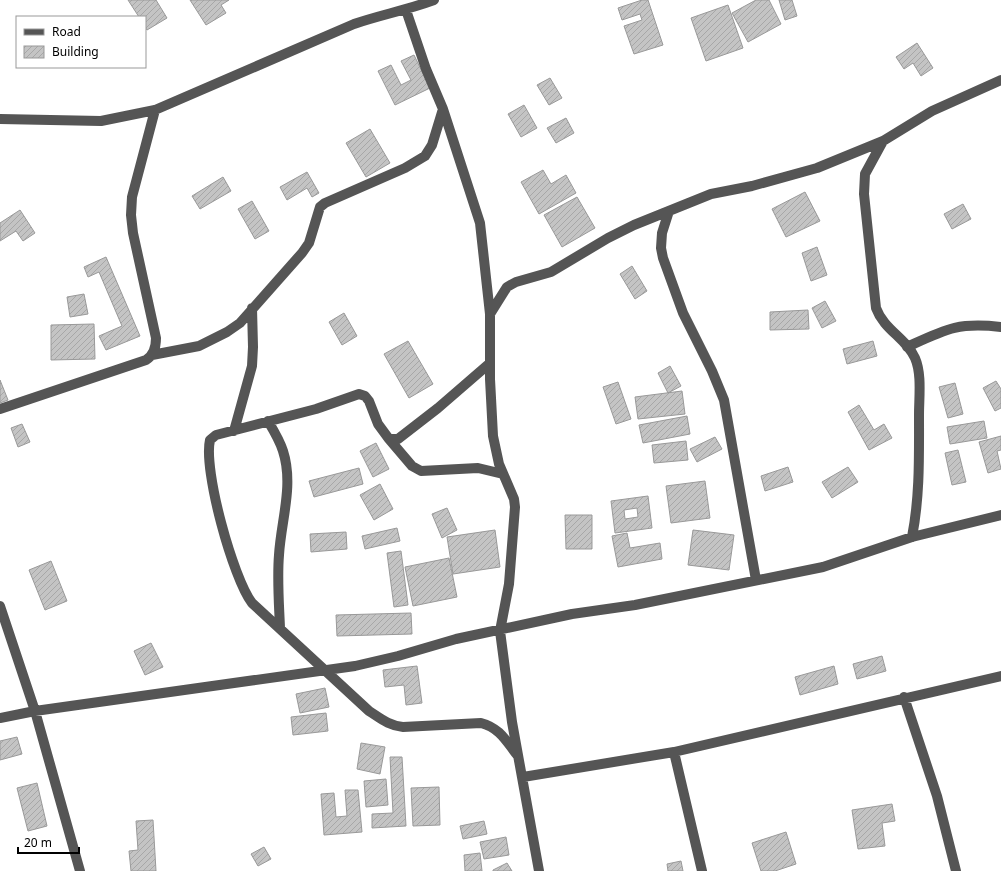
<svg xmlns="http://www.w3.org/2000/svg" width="1001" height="871" viewBox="0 0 1001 871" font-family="'Noto Sans',sans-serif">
  <defs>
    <pattern id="building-hatch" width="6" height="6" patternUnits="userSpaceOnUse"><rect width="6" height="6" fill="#c4c4c4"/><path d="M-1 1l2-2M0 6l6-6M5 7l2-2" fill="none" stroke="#a7a7a7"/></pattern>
  </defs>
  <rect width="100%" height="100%" fill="#fff"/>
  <path fill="url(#building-hatch)" stroke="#999" fill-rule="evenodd" d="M128,0H156L167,18L147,30L145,27V17H139Z
    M190,0H229L221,5L226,13L206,25Z
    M642,0H648L663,45L634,54L624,26L642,20L640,14L622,20L618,8Z
    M756,0H769L781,24L748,42L732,13Z
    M779,0H792L797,16L785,20Z
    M728,5L743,48L706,61L691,18Z
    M917,43L933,68L921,76L913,63L904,69L896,57Z
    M414,55L430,88L395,105L378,71L391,65L401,85L411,80L401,61Z
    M550,78L562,98L549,105L537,85Z
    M524,105L537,128L521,137L508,114Z
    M566,118L574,133L556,143L547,128Z
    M370,129L390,163L366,177L346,143Z
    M543,170L551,184L566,175L576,193L539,214L521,182Z
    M307,172L319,193L312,197L307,188L287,200L280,187Z
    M223,177L231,191L200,209L192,196Z
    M805,192L820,221L786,237L772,209Z
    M577,197L595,228L562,247L544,215Z
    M252,201L269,231L255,239L238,209Z
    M963,204L971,219L952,229L944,214Z
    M20,210L35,233L23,241L16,231L0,241V223Z
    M817,247L827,275L811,281L802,253Z
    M106,257L140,336L106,350L99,336L122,326L99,272L88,277L84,267Z
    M632,266L647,291L635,299L620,274Z
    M84,294L88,314L70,317L67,297Z
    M825,301L836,321L822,328L812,308Z
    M808,310L809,329L770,330V312Z
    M344,313L357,336L342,345L329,322Z
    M94,324L95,359L51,360V325Z
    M408,341L433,384L409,398L384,354Z
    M873,341L877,356L847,364L843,349Z
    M670,366L681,386L668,393L658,373Z
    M0,380L8,400L0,403Z
    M996,381L1001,389V408L995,411L983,388Z
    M618,382L631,419L616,424L603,387Z
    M955,383L963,414L948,418L939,387Z
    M682,391L685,414L638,419L635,397Z
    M859,405L874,430L884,424L892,438L869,450L848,412Z
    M687,416L690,434L643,443L639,425Z
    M984,421L987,438L950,444L947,427Z
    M22,424L30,442L18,447L11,428Z
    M1001,436V450L997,451L1001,469L988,473L979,442Z
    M715,437L722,449L697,462L690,449Z
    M686,441L688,460L654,463L652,445Z
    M376,443L389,469L373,477L360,451Z
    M958,450L966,482L952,485L945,453Z
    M788,467L793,482L765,491L761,476Z
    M848,467L858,482L832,498L822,482Z
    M359,468L363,484L314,497L309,481Z
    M705,481L710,518L671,523L666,486Z
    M380,484L393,509L374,520L360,495Z
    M648,496L652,528L615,533L611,501ZM637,508L638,517L625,519L624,510Z
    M447,508L457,530L442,538L432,514Z
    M565,515H592V549H566Z
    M397,528L400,541L365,549L362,536Z
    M495,530L500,567L453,574L447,537Z
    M693,530L734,535L729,570L688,565Z
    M346,532L347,549L311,552L310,534Z
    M627,533L630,548L660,543L662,559L618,567L612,536Z
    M401,551L408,605L394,607L387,553Z
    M449,558L457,597L413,606L405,567Z
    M51,561L67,601L45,610L29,570Z
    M411,613L412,634L337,636L336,615Z
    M151,643L163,667L145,675L134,651Z
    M882,656L886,671L857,679L853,664Z
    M417,666L422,703L406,705L404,685L385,687L383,670Z
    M834,666L838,684L800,695L795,677Z
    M325,688L329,707L300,713L296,694Z
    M326,713L328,731L293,735L291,717Z
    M17,737L22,754L0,760V741Z
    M361,743L385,747L380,774L357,769Z
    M390,757H402L406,826L372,828V814L393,813Z
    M386,779L388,805L366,807L364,781Z
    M37,783L47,826L28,831L17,788Z
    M439,787L440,825L413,826L411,788Z
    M345,790H358L362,832L324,835L321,794L334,793L336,817L347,816Z
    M892,804L895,821L882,823L885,846L858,849L852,810Z
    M153,820L156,871H131L129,851L138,850L136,821Z
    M484,821L487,834L463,839L460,826Z
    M786,832L796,864L775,871H761L752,843Z
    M506,837L509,855L484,859L480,842Z
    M264,847L271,859L258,866L251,854Z
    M480,853L482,871H465L464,855Z
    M681,861L683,871H668L667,864Z
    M507,863L512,871H493V870Z"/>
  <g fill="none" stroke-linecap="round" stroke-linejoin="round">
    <path stroke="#555" stroke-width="10" d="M406,10L426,69L443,109L480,223L490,314V379L493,436L499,464L514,499L515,507L509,584L500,631L512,722L539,871
      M0,119L101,121L155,110L354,24C380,15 407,10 434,0
      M883,141L865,174L864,194L876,308C884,330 906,338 915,358C922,374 919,397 919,415C919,456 920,496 912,537
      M669,211L662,233L661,248L663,258L683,313L712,371L724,400L756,580
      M490,314L507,287L516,282L551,272L608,238L634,225L711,194L752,186L817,168L883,141L932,111L1001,80
      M907,347C946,329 958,322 1001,327
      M152,355L199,346L227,332L240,323L302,253L309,243L320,207L325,203L405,168L425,156L432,145L443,109
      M490,363L438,408L398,439H389L378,424L369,401L365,396L359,394L316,409L216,435L210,440C203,470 233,578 252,603L369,711C380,718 389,726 403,727L481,723C500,728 506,741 518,756
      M0,409L146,360C154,355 156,346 156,338L133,233L131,215L132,197L155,110
      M268,421C274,431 280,441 283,451C294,485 281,521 279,555C277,579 279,603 280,628
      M234,431L252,366L253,347L252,308
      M389,439L412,466L421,471L478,468L503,474
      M0,606L35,711L80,871
      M904,697L937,796L956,871
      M0,718L35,711L355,666L398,656L456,639L572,614L635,605L823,567L912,537L1001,515
      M674,752L702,871
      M523,777L674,752L1001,676"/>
  </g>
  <rect x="16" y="16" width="130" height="52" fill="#ffffff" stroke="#999999"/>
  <rect x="24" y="29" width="20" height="6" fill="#555555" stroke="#999999"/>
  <text x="52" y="36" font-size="12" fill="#000000">Road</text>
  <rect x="24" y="46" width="20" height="12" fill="url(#building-hatch)" stroke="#999999"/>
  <text x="52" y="56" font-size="12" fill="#000000">Building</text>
  <path d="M18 847v6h61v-6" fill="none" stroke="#000000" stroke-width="2"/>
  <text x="24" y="847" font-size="12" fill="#000000" stroke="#ffffff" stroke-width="3" paint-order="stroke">20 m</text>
</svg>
